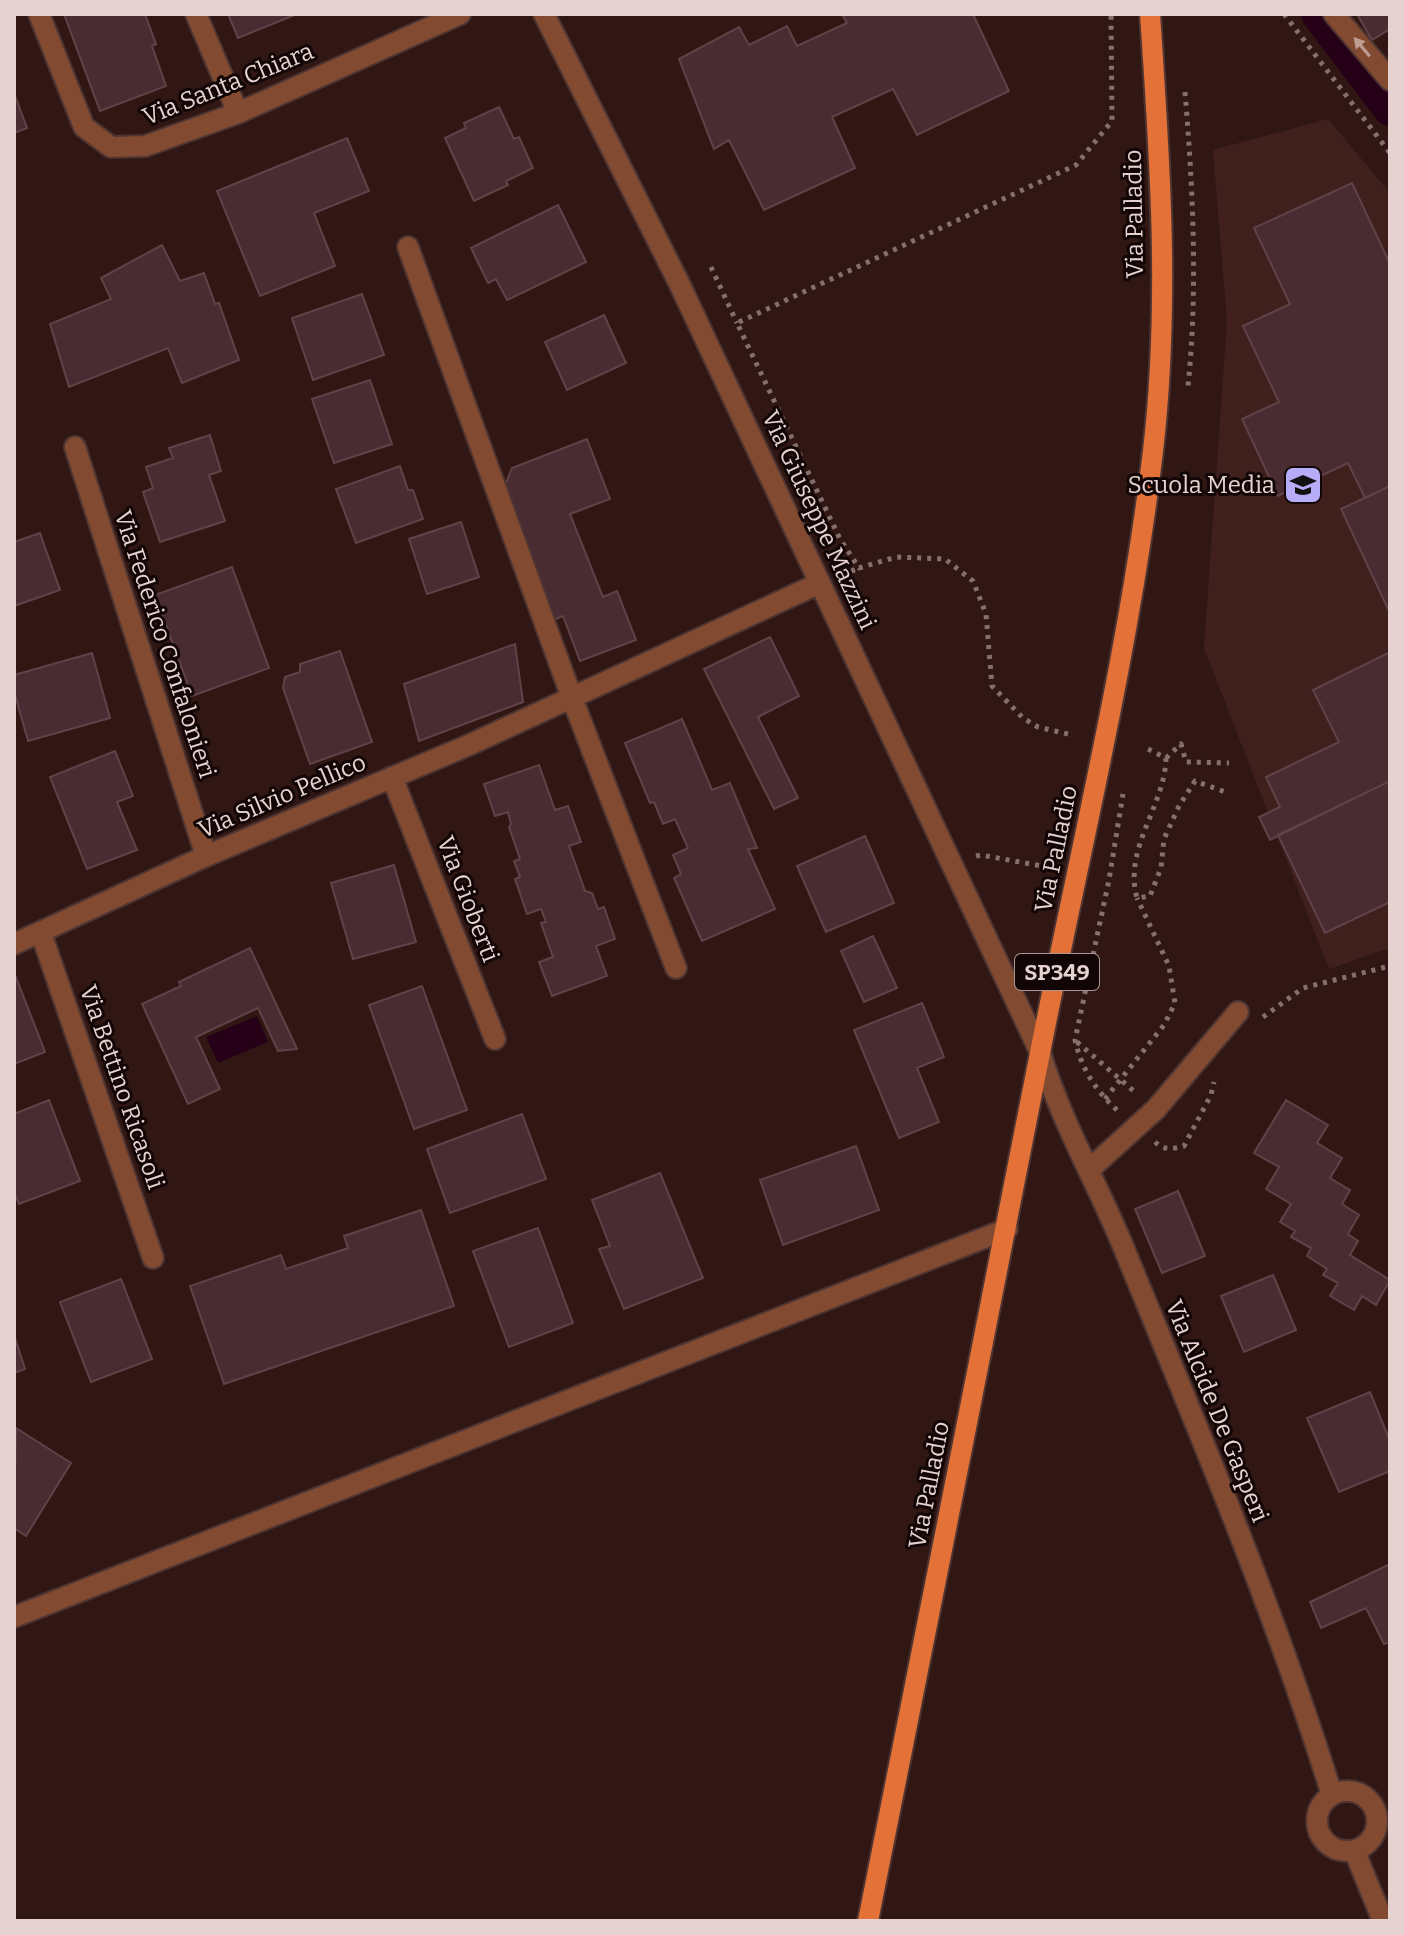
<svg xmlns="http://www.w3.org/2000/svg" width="1404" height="1935" viewBox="0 0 1404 1935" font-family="Bitter,serif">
  <rect width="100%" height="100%" fill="#311714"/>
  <path fill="#40201d" d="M1328,119L1390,193V948L1329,969L1204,648L1227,321L1213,150Z"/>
  <path fill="#260017" d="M257,1016L268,1042L218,1063L206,1037Z"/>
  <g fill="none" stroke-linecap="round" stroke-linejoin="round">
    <path stroke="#260017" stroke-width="34" d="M1318,14L1390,109"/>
  </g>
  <path fill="#492c32" stroke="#604248" stroke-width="2" d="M64,14H145L156,44L152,46L166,86L100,111Z
    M228,14H297L238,38Z
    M842,14H973L1009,91L917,135L893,89L832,117L855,168L764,210L729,140L714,149L679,59L739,27L749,45L787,26L797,46L847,23Z
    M1357,14H1390V29L1372,40Z
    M14,93L27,128L14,133Z
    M499,107L514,139L519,137L533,168L506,181L508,185L474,201L445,138L466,128L464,123Z
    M347,138L369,191L314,213L335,266L260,296L217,191Z
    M1352,183L1390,264V486L1365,498L1348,463L1278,496L1242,419L1279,402L1243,326L1290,304L1254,228Z
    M558,205L586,262L507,300L496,279L488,283L471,248Z
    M162,245L180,281L204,273L215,304L219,303L239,360L182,383L168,348L69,387L50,324L111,299L101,278Z
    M362,294L384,355L313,380L292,318Z
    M604,315L626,363L567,390L545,342Z
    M370,380L392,444L334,463L312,399Z
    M210,435L221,471L209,475L225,521L160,542L143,492L153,488L146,467L173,458L169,448Z
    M587,439L610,499L570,514L603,597L617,591L636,640L580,661L563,616L550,621L501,496L512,468Z
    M400,466L408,490H413L423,519L356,543L336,489Z
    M1390,486V610L1389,611L1341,509Z
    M461,522L479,577L427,594L409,539Z
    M40,533L60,590L14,606V542Z
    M232,567L269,668L192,696L155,595Z
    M770,637L799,696L758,717L798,798L774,809L704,669Z
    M515,644L523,702L419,741L404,684Z
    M340,651L372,742L310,764L283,688L285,677L300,672V664Z
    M1390,652V781L1270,840L1259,817L1280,807L1266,777L1339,742L1313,690Z
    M92,653L110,718L28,741L14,691V675Z
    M682,719L712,790L730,783L757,848L748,849L775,909L702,941L674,878L681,874L673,855L688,848L675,819L663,824L654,802L650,803L625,743Z
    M115,751L133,796L117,802L137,850L87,869L50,777Z
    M539,765L555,810L568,806L581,842L569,846L585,891L592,893L598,909L604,907L615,939L596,946L607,976L552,996L539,962L553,957L541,923L546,922L541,909L527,914L515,879L520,877L514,861L520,859L509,827L511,824L508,812L495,816L484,784Z
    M1390,781V902L1325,933L1278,835Z
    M865,836L894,903L826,932L797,866Z
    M394,865L416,942L353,959L331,883Z
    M873,936L897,988L864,1002L841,951Z
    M250,948L297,1049L278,1051L258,1008L196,1037L220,1089L188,1104L142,1004L181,986L179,982Z
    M14,972L45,1052L14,1064Z
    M422,986L467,1110L414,1129L369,1005Z
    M922,1003L944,1057L917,1068L939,1122L899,1138L854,1030Z
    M49,1100L80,1181L19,1204L14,1191V1114Z
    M1286,1100L1328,1125L1317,1143L1342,1158L1330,1178L1350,1190L1342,1204L1359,1215L1348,1234L1358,1241L1350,1255L1390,1280L1376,1305L1362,1296L1354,1310L1330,1296L1338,1283L1323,1275L1327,1269L1307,1256L1311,1248L1291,1237L1295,1231L1280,1222L1291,1204L1266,1189L1279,1167L1254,1153Z
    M522,1114L546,1179L450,1213L427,1149Z
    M856,1146L879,1210L783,1245L760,1180Z
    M660,1173L703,1278L624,1309L599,1249L610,1246L592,1200Z
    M1178,1191L1205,1256L1162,1273L1135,1209Z
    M421,1210L454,1306L224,1384L190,1286L281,1255L286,1269L348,1248L344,1236Z
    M538,1228L573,1323L509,1347L473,1251Z
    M1273,1275L1296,1330L1244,1352L1221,1296Z
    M121,1279L152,1359L91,1382L60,1302Z
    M14,1335L25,1369L14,1373Z
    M1370,1392L1390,1441V1471L1339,1492L1307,1418Z
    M16,1428L71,1463L26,1536L14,1528Z
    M1390,1564V1642L1384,1644L1366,1608L1321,1628L1310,1602Z"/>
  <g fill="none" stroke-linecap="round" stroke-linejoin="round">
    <g stroke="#4e3532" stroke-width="24">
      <path id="minor" d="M39,14L84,127L111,147L145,146L238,113L460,14
        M196,14L238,113
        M544,14L679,283L1040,1052C1060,1119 1096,1181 1123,1246C1197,1427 1274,1608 1332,1795
        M1334,14L1390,80
        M408,247L572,698L676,968
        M75,447L206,856
        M392,777L495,1039
        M41,933L153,1258
        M14,944L206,856L469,745L820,583
        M1090,1169L1156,1109L1238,1012
        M14,1617L1007,1229
        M1317 1821a30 30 0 1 1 60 0a30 30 0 1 1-60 0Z
        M1354,1850L1383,1921"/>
    </g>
    <g stroke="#4e3532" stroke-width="24">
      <path id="primary" d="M868,1921C926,1632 983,1342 1040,1053C1079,853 1129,654 1153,451C1170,306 1160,159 1150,14"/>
    </g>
    <path stroke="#86706d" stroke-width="5" stroke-dasharray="4 6" stroke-linecap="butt" d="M1284,14L1390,153
      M1185,92C1193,188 1198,290 1188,386
      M711,267L737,323
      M842,575L859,568
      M1068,734L1038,727L1023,718L992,686L986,614L973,581L945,559L896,557L859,568L840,539L737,323L1076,165L1112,121L1111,14
      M1148,749L1166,758C1165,806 1123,848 1137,898L1150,896L1161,868L1164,839L1179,806L1195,781L1228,793
      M1166,758L1181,744L1186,762L1229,763
      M976,856L981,855L1053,868
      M1263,1017L1303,988L1390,966
      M1077,1042L1136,1093
      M1105,1099L1164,1025L1175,1003L1169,966L1137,898
      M1117,1110C1096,1091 1081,1068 1075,1040L1109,880L1123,794
      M1155,1142C1165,1151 1172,1149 1184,1146L1211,1095L1214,1082"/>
    <use href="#minor" stroke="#824a31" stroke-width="20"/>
    <use href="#primary" stroke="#e47137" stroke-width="20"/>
  </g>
  <defs><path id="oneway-solid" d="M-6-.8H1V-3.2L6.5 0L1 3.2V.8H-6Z" transform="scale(2)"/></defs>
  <use fill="#be9c91" href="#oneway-solid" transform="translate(1362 47) rotate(-130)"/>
  <defs>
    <g id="school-square" transform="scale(2)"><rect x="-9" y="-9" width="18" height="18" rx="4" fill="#b6acf8" stroke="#110605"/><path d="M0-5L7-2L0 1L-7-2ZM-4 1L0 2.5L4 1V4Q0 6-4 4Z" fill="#111"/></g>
  </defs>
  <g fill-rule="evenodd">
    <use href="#school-square" x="1303" y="485"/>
  </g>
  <g text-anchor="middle" stroke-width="6" stroke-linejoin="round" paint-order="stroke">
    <rect fill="#110605" stroke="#a69694" stroke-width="2" x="1015" y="954" width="84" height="36" rx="6"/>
    <g font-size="22" font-weight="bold" fill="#e6d3d1">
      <text x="1057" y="980">SP349</text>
    </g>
    <g font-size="24" fill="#e6d3d1" stroke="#110605">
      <text transform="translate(228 84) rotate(-22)" y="8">Via Santa Chiara</text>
      <text transform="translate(1134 214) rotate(-91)" y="8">Via Palladio</text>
      <text transform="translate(819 520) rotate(65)" y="8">Via Giuseppe Mazzini</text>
      <text transform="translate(165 644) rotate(72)" y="8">Via Federico Confalonieri</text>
      <text transform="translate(282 796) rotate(-23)" y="8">Via Silvio Pellico</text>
      <text transform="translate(1056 849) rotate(-78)" y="8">Via Palladio</text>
      <text transform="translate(468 899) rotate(69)" y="8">Via Gioberti</text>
      <text transform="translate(122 1087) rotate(71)" y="8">Via Bettino Ricasoli</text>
      <text transform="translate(1217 1411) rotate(68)" y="8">Via Alcide De Gasperi</text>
      <text transform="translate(929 1485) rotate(-79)" y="8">Via Palladio</text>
    </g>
    <g font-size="24" fill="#e6d3d1" stroke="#110605" text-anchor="end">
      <text x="1275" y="493">Scuola Media</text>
    </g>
  </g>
  <rect width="1404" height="1935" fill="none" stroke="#e6d3d1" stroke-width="32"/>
</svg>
